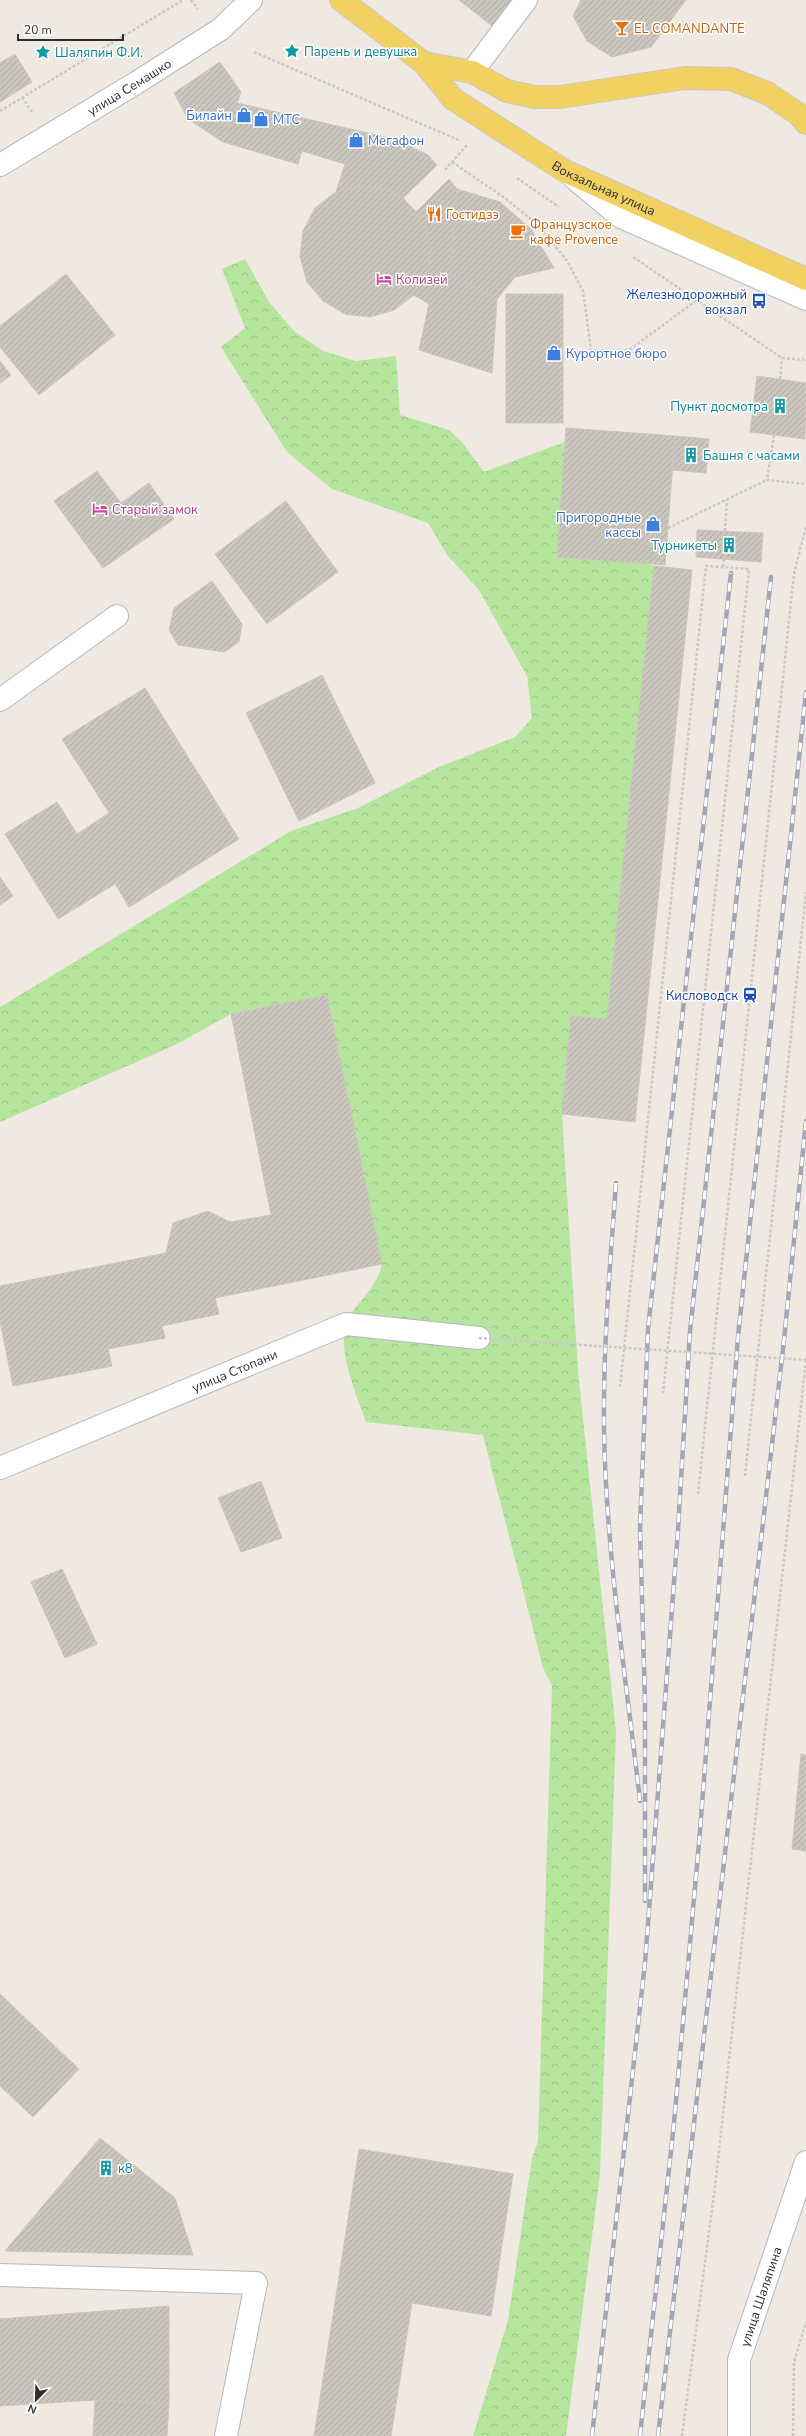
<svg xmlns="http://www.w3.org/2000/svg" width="806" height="2436" viewBox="0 0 806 2436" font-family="'Nunito Sans',sans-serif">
  <defs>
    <pattern id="forest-crowns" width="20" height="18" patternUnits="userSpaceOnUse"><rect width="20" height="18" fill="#b6e59e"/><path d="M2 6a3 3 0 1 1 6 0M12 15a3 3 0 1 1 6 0" fill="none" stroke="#9dc588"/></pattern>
    <pattern id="building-hatch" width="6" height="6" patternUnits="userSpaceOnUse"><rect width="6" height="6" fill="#cbc7bf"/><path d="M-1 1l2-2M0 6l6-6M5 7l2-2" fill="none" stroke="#afaba4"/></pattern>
  </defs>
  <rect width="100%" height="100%" fill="#efe9e1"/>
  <path fill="url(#forest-crowns)" d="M245,259L269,302L294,331L323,351L356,361L396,356L400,415L449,430L462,442L484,472L565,442L557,557L646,563L654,566L607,1019L571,1016L562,1114L578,1371L616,1732L600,2175L566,2436H473L508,2320L532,2158L538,2141L552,1686L543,1668L483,1435L366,1422C357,1396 337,1351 346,1324C354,1303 377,1290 382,1264L327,995L231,1014L175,1045L0,1122V1007L291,831L358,808L439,767L515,737L532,718L527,676L479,590L448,556L428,523L332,489L287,452L221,347L245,328L222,269Z"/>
  <path fill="url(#building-hatch)" stroke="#cbc5ba" d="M459,0H513L492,26Z
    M581,0H686L651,47L612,57L587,41L573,16Z
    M15,54L32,82L0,102V63Z
    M220,62L241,92L223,142L188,119L174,93Z
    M237,103L394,139L428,155L437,165L403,198L387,190L361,186L336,192L345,164L302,151L298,164L223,142Z
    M449,179L457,189L450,274L435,277L427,273L431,249L425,224L416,212Z
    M361,186L387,190L403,198L416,212L425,224L431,249L427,273L435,277L450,274L497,299L492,373L419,350L429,304L414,295L394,310L370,317L345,314L323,301L307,282L300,257L303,231L315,208L336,192Z
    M457,189L500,202L531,229L554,268L515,277L497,299L450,274Z
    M66,274L115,335L39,395L0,347V326Z
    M506,294H563V423H506Z
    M0,361L11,375L0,383Z
    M757,376L806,383L805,439L750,432Z
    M566,428L675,436L665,565L557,557Z
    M675,436L709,439L706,473L672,470Z
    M97,471L121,503L149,483L174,519L103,568L54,501Z
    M286,501L338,572L267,624L215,554Z
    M697,530L763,533L761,562L696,557Z
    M654,566L692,570L635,1122L562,1114L571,1016L607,1019Z
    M212,581L242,624L239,642L224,652L178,645L169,630L174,608Z
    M322,675L375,783L299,821L246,713Z
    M145,688L239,839L129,907L115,884L58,919L5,834L57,802L77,834L109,813L62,739Z
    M0,877L13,896L0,905Z
    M327,995L382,1264L215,1298L219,1314L162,1326L165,1338L108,1349L112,1366L13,1386L0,1321V1286L166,1253L173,1223L208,1211L230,1222L271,1215L231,1014Z
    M261,1481L282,1538L241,1552L218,1498Z
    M62,1569L97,1644L65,1658L31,1582Z
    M801,1754L806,1755V1851L792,1849Z
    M0,1994L79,2069L33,2117L0,2086Z
    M100,2138L175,2198L193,2255L5,2251Z
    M359,2149L513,2174L491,2316L412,2303L391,2436H314Z
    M169,2306V2403L95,2400L0,2406V2319Z
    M95,2400L169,2403L167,2436H93Z"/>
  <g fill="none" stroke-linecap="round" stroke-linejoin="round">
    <g stroke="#b4b7c1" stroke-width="24">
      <g id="minor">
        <path d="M472,72L526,0"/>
        <path id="s1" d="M0,165L136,83L221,29L251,0"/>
        <path d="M574,178L621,217L806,299"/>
        <path d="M0,700L117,616"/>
        <path id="s2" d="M0,1468L346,1324L479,1338"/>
        <path d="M0,2275L256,2283L226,2436"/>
        <path id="s3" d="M739,2436V2360L806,2162"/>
      </g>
    </g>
    <g stroke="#c9c9c9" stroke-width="24">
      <g id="major">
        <path id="s4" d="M341,0L424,63L453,99L565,171L806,279"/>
        <path d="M424,63L472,72L507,91L534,97H560L685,78L731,79L767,93L797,113L806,123"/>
      </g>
    </g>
    <path stroke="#c9c9c9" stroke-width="2.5" stroke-dasharray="3 2" stroke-linecap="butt" d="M191,0L198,9
      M254,52L461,141
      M22,97L32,112
      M0,111L183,0
      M452,162L502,196L537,224L567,261L583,291L591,350H629L697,300
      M445,170L468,144
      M517,178L559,207
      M633,257L782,358L806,360
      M780,379L782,358
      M774,435L767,480L806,484
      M668,528L767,480
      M725,531L727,500
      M723,567L724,559
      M620,1387L706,566L749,569L663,1393
      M745,1476L806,892
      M698,1494L794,573L806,527
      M682,2436L715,2187L806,1360
      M793,2436L794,2362L806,2322"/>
    <use href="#minor" stroke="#fff" stroke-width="22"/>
    <use href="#major" stroke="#f2d163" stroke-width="22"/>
    <g stroke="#a3a6b8" stroke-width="4.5">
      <path id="rail" d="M616,1183C610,1265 603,1346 604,1429C606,1553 626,1678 640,1801
        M645,1901V1702L640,1528L648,1329L731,573
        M592,2436L645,1963L678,1530L690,1331L771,577
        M640,2436L674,2123L700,1831L738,1337L806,692
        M658,2436L784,1340L806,1121"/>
    </g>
    <use href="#rail" stroke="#fff" stroke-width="3" stroke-dasharray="9" stroke-linecap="butt"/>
    <path stroke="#c9c9c9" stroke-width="2.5" stroke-dasharray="3 2" stroke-linecap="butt" d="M479,1338L806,1360"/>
  </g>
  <defs>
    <g id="bar-bare" transform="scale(1.2)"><path d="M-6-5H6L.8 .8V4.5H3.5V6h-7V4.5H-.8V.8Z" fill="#e8710a" stroke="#fff" stroke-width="2.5" paint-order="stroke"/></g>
    <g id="sight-bare" transform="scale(1.2)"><path d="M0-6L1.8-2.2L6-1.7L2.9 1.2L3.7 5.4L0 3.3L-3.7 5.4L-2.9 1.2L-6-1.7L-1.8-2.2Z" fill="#0f9aa8" stroke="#fff" stroke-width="2.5" paint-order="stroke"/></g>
    <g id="shop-bare" transform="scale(1.2)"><path d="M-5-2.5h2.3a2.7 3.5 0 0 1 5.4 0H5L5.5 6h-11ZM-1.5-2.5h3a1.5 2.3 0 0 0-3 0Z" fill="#3f7fe0" stroke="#fff" stroke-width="2.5" paint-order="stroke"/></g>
    <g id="restaurant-bare" transform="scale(1.2)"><path d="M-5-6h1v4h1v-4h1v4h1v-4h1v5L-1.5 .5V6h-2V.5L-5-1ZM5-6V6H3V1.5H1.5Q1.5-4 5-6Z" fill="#e8710a" stroke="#fff" stroke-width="2.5" paint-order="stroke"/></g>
    <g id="cafe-bare" transform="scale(1.2)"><path d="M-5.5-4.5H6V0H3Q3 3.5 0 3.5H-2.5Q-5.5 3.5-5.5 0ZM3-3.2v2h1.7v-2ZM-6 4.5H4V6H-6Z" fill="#e8710a" stroke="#fff" stroke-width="2.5" paint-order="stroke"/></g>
    <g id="hotel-bare" transform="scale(1.2)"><path d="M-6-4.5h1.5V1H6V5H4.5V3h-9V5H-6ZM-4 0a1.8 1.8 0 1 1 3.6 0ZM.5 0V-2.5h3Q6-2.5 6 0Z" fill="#d1479c" stroke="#fff" stroke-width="2.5" paint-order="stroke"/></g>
    <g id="bus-bare" transform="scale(1.2)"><path d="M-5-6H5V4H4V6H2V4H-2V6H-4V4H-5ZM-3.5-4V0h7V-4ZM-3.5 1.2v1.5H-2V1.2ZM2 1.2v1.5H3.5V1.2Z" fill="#1a4fb4" stroke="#fff" stroke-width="2.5" paint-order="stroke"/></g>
    <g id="building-bare" transform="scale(1.2)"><path d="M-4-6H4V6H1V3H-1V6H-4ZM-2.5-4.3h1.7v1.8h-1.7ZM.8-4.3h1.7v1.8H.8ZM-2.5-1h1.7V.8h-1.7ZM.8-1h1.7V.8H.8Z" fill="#0f9aa8" stroke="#fff" stroke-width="2.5" paint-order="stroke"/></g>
    <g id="station-bare" transform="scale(1.2)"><path d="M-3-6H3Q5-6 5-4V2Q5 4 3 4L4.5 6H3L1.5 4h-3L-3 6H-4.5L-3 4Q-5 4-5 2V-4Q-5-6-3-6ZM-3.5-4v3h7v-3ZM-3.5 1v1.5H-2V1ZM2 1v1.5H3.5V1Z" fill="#1a4fb4" stroke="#fff" stroke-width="2.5" paint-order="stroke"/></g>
  </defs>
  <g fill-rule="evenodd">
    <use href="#bar-bare" x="622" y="28"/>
    <use href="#sight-bare" x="292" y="51"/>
    <use href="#sight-bare" x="43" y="52"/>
    <use href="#shop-bare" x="244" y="115"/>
    <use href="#shop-bare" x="261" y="119"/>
    <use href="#shop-bare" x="356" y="140"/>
    <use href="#restaurant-bare" x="434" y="214"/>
    <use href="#cafe-bare" x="518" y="231"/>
    <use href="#hotel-bare" x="384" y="279"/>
    <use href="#bus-bare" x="759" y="301"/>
    <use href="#shop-bare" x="554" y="353"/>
    <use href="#building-bare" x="780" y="406"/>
    <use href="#building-bare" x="691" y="455"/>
    <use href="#hotel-bare" x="100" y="509"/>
    <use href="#shop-bare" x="653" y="524"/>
    <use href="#building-bare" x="729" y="545"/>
    <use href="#station-bare" x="750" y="995"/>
    <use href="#building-bare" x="106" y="2168"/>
  </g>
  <g text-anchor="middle" stroke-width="3" stroke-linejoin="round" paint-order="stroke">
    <g font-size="13" fill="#c56008" stroke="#fff" text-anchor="start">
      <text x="634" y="33">EL COMANDANTE</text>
      <text x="446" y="219">Гостидзэ</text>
      <text x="530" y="229">Французское<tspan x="530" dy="15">кафе Provence</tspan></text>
    </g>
    <g font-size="13" fill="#0d838f" stroke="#fff" text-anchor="start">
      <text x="304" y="56">Парень и девушка</text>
      <text x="55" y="57">Шаляпин Ф.И.</text>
      <text x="768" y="411" text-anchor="end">Пункт досмотра</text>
      <text x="703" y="460">Башня с часами</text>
      <text x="717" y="550" text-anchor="end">Турникеты</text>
      <text x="118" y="2173">к8</text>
    </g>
    <g font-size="13" fill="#2e2e2e" stroke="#fff">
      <text dy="5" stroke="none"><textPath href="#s1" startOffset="151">улица Семашко</textPath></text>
      <text dy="5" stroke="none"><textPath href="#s4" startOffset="326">Вокзальная улица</textPath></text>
      <text dy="5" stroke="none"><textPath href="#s2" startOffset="254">улица Стопани</textPath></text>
      <text dy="5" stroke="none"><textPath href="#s3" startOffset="143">улица Шаляпина</textPath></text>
    </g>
    <g font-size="13" fill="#366cbe" stroke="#fff" text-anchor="start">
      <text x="232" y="120" text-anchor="end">Билайн</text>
      <text x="273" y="124">МТС</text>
      <text x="368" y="145">Мегафон</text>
      <text x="566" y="358">Курортное бюро</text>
      <text x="641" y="522" text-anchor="end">Пригородные<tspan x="641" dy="15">кассы</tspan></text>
    </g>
    <g font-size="13" fill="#b23c85" stroke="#fff" text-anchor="start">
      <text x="396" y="284">Колизей</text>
      <text x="112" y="514">Старый замок</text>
    </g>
    <g font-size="13" fill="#164399" stroke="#fff" text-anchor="end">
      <text x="747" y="299">Железнодорожный<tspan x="747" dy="15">вокзал</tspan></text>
      <text x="738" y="1000">Кисловодск</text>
    </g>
  </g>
  <g transform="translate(36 2400) rotate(203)" stroke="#ffffff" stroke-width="3" paint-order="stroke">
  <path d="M0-3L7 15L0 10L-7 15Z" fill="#2e2e2e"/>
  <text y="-6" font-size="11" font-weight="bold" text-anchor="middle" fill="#2e2e2e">N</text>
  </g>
  <path d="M18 34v6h105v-6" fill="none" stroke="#2e2e2e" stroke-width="2"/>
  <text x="24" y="34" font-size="12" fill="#2e2e2e" stroke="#ffffff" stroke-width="3" paint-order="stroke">20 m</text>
</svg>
